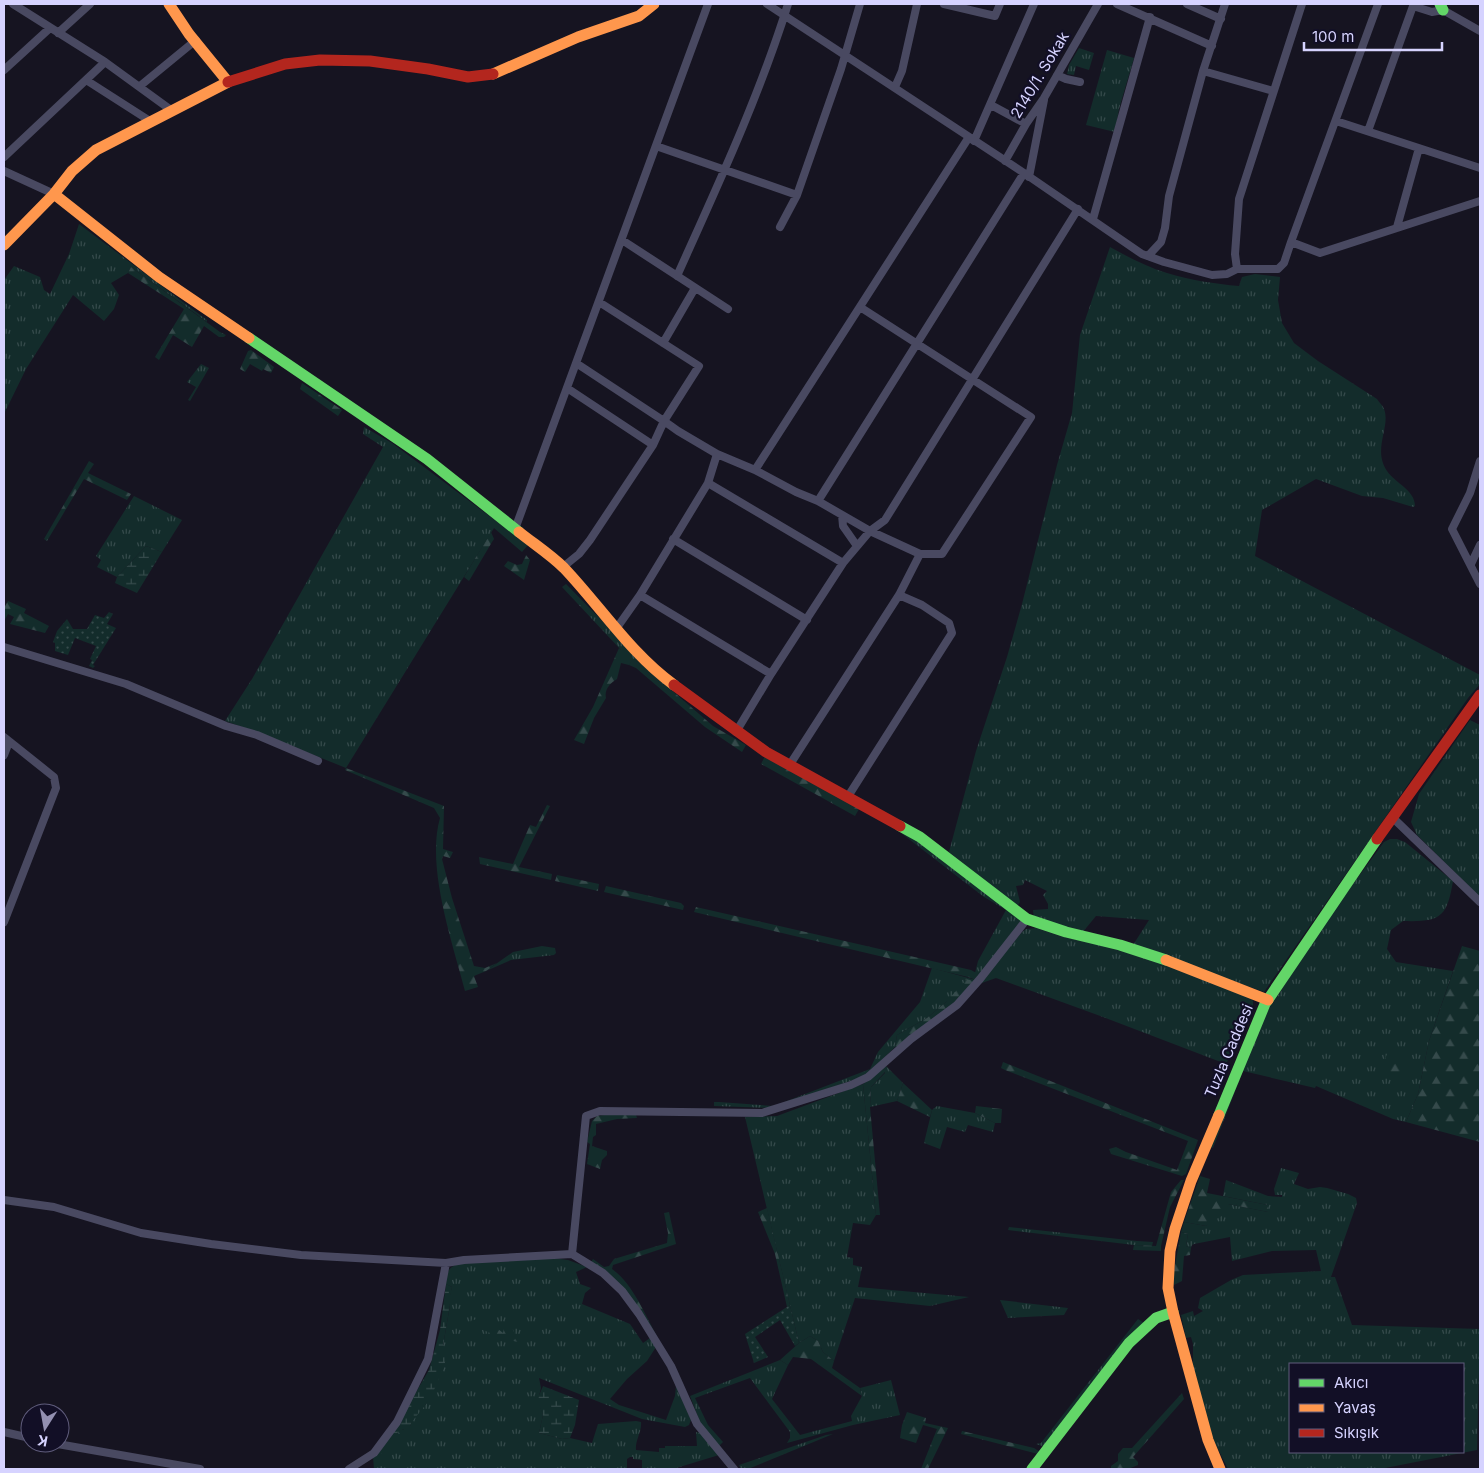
<svg xmlns="http://www.w3.org/2000/svg" width="1484" height="1473" viewBox="0 0 1484 1473" font-family="Inter,sans-serif">
  <defs>
    <pattern id="grass-tufts" width="24" height="20" patternUnits="userSpaceOnUse" patternTransform="scale(1.25)"><rect width="24" height="20" fill="#132c2b"/><path d="M3 7l-1-3M5 7V3M7 7l1-3M15 17l-1-3M17 17v-4M19 17l1-3" fill="none" stroke="#354a4b"/></pattern>
    <pattern id="forest-firs" width="22" height="20" patternUnits="userSpaceOnUse" patternTransform="scale(1.25)"><rect width="22" height="20" fill="#132c2b"/><path d="M5 1l3.5 6h-7zM16 11l3.5 6h-7z" fill="#354a4b"/></pattern>
    <pattern id="wetland-marsh" width="20" height="14" patternUnits="userSpaceOnUse" patternTransform="scale(1.25)"><rect width="20" height="14" fill="#132c2b"/><path d="M1 5h8M5 5V1M11 12h8M15 12V8" fill="none" stroke="#354a4b"/></pattern>
    <pattern id="park-dots" width="8" height="8" patternUnits="userSpaceOnUse" patternTransform="scale(1.25)"><rect width="8" height="8" fill="#132c2b"/><path d="M2 2h.1M6 6h.1" fill="none" stroke="#354a4b" stroke-width="1.8" stroke-linecap="round"/></pattern>
  </defs>
  <rect width="100%" height="100%" fill="#161421"/>
  <path fill="url(#grass-tufts)" fill-rule="evenodd" d="M1079,48L1094,53L1089,70L1076,66L1074,75L1067,74L1069,65Z
    M1107,50L1134,58L1119,109L1115,132L1086,125Z
    M79,224L207,320V322L131,267L128,273L111,283L119,295L114,309L104,321L73,295L26,369L4,414V280L14,266L40,277L44,290L50,294L69,254Z
    M1110,247C1128,257 1147,267 1167,273C1190,280 1215,284 1239,286L1242,277L1255,274L1280,277L1278,300L1282,323L1294,343L1318,361L1377,399C1379,402 1383,406 1384,409C1391,427 1372,449 1387,471C1395,483 1415,490 1415,506L1413,507L1383,498L1362,496L1316,479L1262,510L1255,556L1480,675V684L1468,698L1264,992L1133,945L1149,920L1096,916L1082,933L1034,918L1033,910L1048,909V904L1043,895L1047,891L1025,880L1023,885L1016,886L1020,902L1017,907L949,852L976,751L1007,657L1022,604L1057,465L1072,413L1080,335Z
    M201,364L209,368L190,401L188,400L196,387L187,382Z
    M364,427L392,443L528,545L522,552L494,528L346,768L257,732L225,721L252,679L383,447L363,434Z
    M134,496L182,520L162,552L146,546L117,577L97,567L101,560L96,556Z
    M566,584L625,644L639,662L632,661L629,665L621,663V650L562,587Z
    M1470,720L1480,725V897L1417,835L1411,822L1419,794Z
    M901,833L918,840L1022,922L980,975L975,973L978,961L1006,910L984,897Z
    M1390,839H1397L1405,842L1453,881C1447,918 1440,922 1403,921L1391,930L1387,949L1396,962L1453,971L1429,1041L1418,1094L1406,1122L1393,1119L1316,1086L1315,1088L1243,1071L1213,1148L1210,1147L1266,1014L1322,926L1384,842Z
    M1036,928L1060,936L1137,953L1249,996L1253,1001V1010L1226,1064L1103,1017L996,978L979,984L1022,932L1026,929Z
    M542,946L555,948L556,953L554,955L511,960L486,971L513,952Z
    M932,968L976,980L946,1002L927,1018L897,1035L895,1047L867,1075L774,1108L714,1106V1102H719L774,1106L870,1069L878,1052L920,1002Z
    M886,1066L903,1083L897,1101L870,1107L871,1087L885,1073V1067Z
    M863,1084L876,1215L870,1225L853,1223L847,1257L853,1258V1265L862,1267L858,1287L969,1297L930,1306L855,1298L834,1361L823,1352L818,1341L810,1336L799,1343L745,1117L777,1116Z
    M937,1106L975,1113L995,1123L993,1132L968,1125L965,1132L947,1127L940,1149L924,1143L932,1110Z
    M1281,1168L1299,1173L1294,1184L1308,1189L1320,1187L1327,1188L1348,1194L1356,1198L1357,1203L1331,1277H1335L1352,1325L1480,1329L1477,1450L1380,1469H1228L1212,1437L1193,1366V1344L1191,1337L1186,1338L1181,1315L1193,1311L1194,1316L1203,1311L1198,1308L1200,1298L1231,1280L1243,1275L1321,1271L1316,1250L1272,1251L1232,1261L1230,1237L1194,1244L1192,1245L1191,1248L1186,1246L1188,1234L1181,1232L1184,1222L1206,1226L1228,1204L1268,1212V1205L1223,1196L1226,1180L1268,1196L1282,1197V1195H1275L1274,1189ZM1290,1364H1463V1452H1290Z
    M1009,1227L1137,1241L1153,1242L1152,1246L1134,1245L1008,1230Z
    M546,1257L568,1260L587,1267L576,1272L580,1284L591,1288L585,1293L582,1304L630,1324L643,1343L650,1338L656,1347L647,1361L627,1379L610,1399L619,1405L666,1420L675,1396L676,1386L691,1420L689,1425L685,1427L642,1419L539,1378L541,1388L538,1400L543,1415L539,1433L562,1439L570,1438L592,1443L598,1424L636,1421L641,1422C642,1432 635,1440 636,1450L659,1452V1448H665V1446H697L696,1432L700,1433L719,1455L673,1469H642V1460L633,1459V1457H630L627,1459V1469H374L373,1457L398,1432L410,1426L413,1419L426,1404L443,1346L450,1305L448,1304L452,1287L446,1284C447,1273 447,1268 458,1264Z
    M1000,1300L1068,1308L1064,1315L1008,1318Z
    M1138,1319L1144,1323L1045,1447L1036,1444L1041,1443Z
    M780,1360L788,1365L772,1399L800,1435L852,1421L851,1416L862,1396L860,1388L891,1380L900,1415L853,1425L787,1443L790,1438V1432L750,1378L695,1398L708,1425L723,1442L719,1446L702,1427L690,1396Z
    M833,1434L748,1469H741L739,1465L826,1435Z"/>
  <path fill="url(#forest-firs)" d="M131,267L220,332L226,335L224,337H219L204,326L192,347L173,335L159,360L155,357L184,309L128,273Z
    M251,350L274,367L271,373L263,369L262,371L250,364L245,372L240,369L248,351Z
    M302,383L342,410L338,416L300,389Z
    M89,461L94,464L88,473L131,494L127,500L84,479L47,541L44,539Z
    M491,532L494,539L492,542L469,581L464,577Z
    M526,555L530,560L524,580L504,566L508,561L517,565L522,564Z
    M8,601L26,609L24,613L49,626L45,633L10,624L14,617L8,614L4,621V608Z
    M619,648L621,650V663L617,679C610,683 604,690 606,698L594,718L584,744L574,740L593,707Z
    M632,660L639,662L713,726L746,745L742,752L705,727L636,668L629,665Z
    M765,756L859,809L855,816L761,764Z
    M346,768L444,806L443,849L453,852L450,858L443,856L442,859L452,898L474,966L485,968L497,963L486,971L474,976L478,987L465,991C452,941 426,867 440,818L434,808L345,770Z
    M547,805L550,806L519,867L552,874L551,880L480,864L479,857L513,864L530,825L536,827Z
    M557,875L599,884L598,891L555,881Z
    M606,886L681,903L684,906L683,910L604,892Z
    M696,907L971,970L980,975L976,980L968,977L694,912Z
    M1462,946L1480,951V1142L1406,1122L1418,1094L1429,1041Z
    M967,979L974,982L957,1000L899,1047H895L897,1035L927,1018L946,1002Z
    M1389,1049L1396,1050L1398,1061L1409,1064L1408,1074L1400,1081L1382,1067Z
    M1003,1062L1198,1140L1186,1174L1182,1176L1111,1154L1109,1149L1116,1147L1126,1152L1177,1170L1188,1141L1005,1070L1001,1068Z
    M885,1067V1072L871,1087L870,1107L880,1215H876L863,1084Z
    M903,1083L932,1110L930,1117L897,1101Z
    M976,1106L1002,1109L1001,1123H995L975,1113Z
    M604,1115H636L637,1118L617,1119L596,1124V1135L593,1137L592,1146L607,1151V1155L602,1160L600,1169L587,1164L590,1144L587,1142L592,1121L597,1116Z
    M1200,1176L1210,1179L1207,1193L1268,1205V1212L1228,1204L1229,1211L1206,1226L1184,1222Z
    M1181,1180H1184L1170,1207L1161,1246V1251L1133,1250L1134,1245L1156,1246L1171,1192Z
    M767,1208L790,1305L787,1307L775,1254L758,1212Z
    M669,1212L676,1244L613,1265L612,1269C633,1284 644,1313 657,1336H655L628,1296L590,1264L593,1259L604,1267L609,1266L614,1259L667,1243L668,1233L664,1213Z
    M1181,1232L1188,1234L1186,1246L1191,1248L1190,1255L1184,1256L1182,1281L1174,1285V1271Z
    M472,1319L488,1324L487,1326L492,1328L493,1325L503,1333L504,1327L513,1330L515,1334L514,1335L515,1338L518,1339V1342L501,1338L479,1328L481,1325L471,1322Z
    M810,1336L818,1341L823,1352L834,1361L832,1368L860,1388L862,1396L811,1359L793,1357L788,1365L780,1360L799,1343Z
    M1182,1393L1184,1399L1133,1457L1138,1462V1465L1128,1469H1111V1466L1118,1461V1454L1123,1448H1132Z
    M907,1412L926,1418L925,1423L948,1428L928,1469H921L937,1429L923,1425L916,1443L900,1438L902,1425Z
    M962,1431L1034,1448L1040,1452L1038,1454L961,1434Z"/>
  <path fill="url(#wetland-marsh)" d="M146,546L162,552L137,593L115,583L117,577Z
    M446,1284L452,1287L449,1304L450,1305L443,1346L449,1348C444,1368 437,1387 426,1404C421,1412 414,1417 410,1426L413,1432L403,1429L401,1434L398,1432L384,1455L381,1453L382,1440L413,1397L429,1370L440,1330Z
    M543,1386L579,1400L575,1425L570,1438L562,1439L539,1433L543,1415L537,1400Z"/>
  <path fill="url(#park-dots)" d="M109,612L113,614L107,624L116,628L93,665L95,666L93,668L89,666L92,660L90,659L96,646L75,638L68,655L55,651V643L53,642L57,631L67,619L73,629H87L95,615L104,618Z
    M790,1305L799,1343L795,1346L780,1320L755,1337L768,1357L754,1363L745,1334Z"/>
  <g fill="none" stroke-linecap="round" stroke-linejoin="round">
    <path stroke="#494961" stroke-width="8" d="M13,4L105,62
      M767,4L1024,173L1142,254L1164,262L1212,275L1227,274L1237,269L1235,254L1239,199L1302,4
      M944,4L995,16L1000,4
      M1117,4L1212,46
      M1187,4L1221,19
      M1378,4L1291,242L1320,253L1480,201
      M58,33L90,4
      M4,70L50,28
      M1203,71L1273,91
      M1057,75L1066,79L1080,82
      M86,80L150,121
      M140,86L196,40
      M895,87L902,71L917,4
      M991,105L1026,124
      M1336,121L1480,168
      M1368,131L1413,6L1432,12L1443,10L1480,31
      M974,141L1034,4
      M656,146L797,195L841,69L860,4
      M4,157L105,62L171,110
      M1005,161L1026,124L1044,98L1098,4
      M4,171L54,194
      M1029,177L1044,100
      M1093,219L1150,17
      M780,227L797,195
      M1397,227L1419,148
      M622,240L728,309
      M1148,256L1161,242L1165,228L1169,196L1203,71L1225,4
      M1237,269H1278L1284,263L1291,242
      M677,276C717,187 759,97 788,4
      M663,343L695,288
      M576,363L664,421L699,366L599,302
      M567,388L653,445
      M1480,461L1470,493L1452,529L1480,584
      M755,470L969,137
      M708,483L843,563
      M818,501L1024,173
      M842,515L843,526L857,546
      M515,529L708,4
      M673,539L807,620
      M1471,564L1480,545
      M563,567L579,554L590,540L653,445L664,421L678,431L717,454L755,470L796,492L818,501L870,531L920,554H942L1031,417L860,307
      M640,595L771,674
      M616,629L640,595L708,483L717,454
      M4,647L126,684L226,726L257,735L318,761
      M736,732L771,674L843,563L870,531L885,520L1078,209
      M4,737L54,777L56,788L4,922
      M4,755L9,742
      M789,766L899,595L920,554
      M847,798L952,633L949,623L922,605L899,595
      M1392,817L1480,902
      M4,1200L54,1207L141,1233L211,1244L301,1255L446,1263L464,1260L572,1254L603,1273L622,1291L639,1314L671,1366L697,1424L734,1469
      M572,1254L586,1116L600,1111L762,1113L851,1085L868,1077L911,1039L957,1005L980,979L1027,919
      M4,1432L30,1438
      M52,1443L200,1469
      M349,1469L374,1453L397,1422L428,1359L446,1263"/>
    <path stroke="#63d668" stroke-width="11" d="M1440,4L1443,10
      M249,338L427,459L519,532
      M900,826L920,837L1027,919L1066,932L1120,945L1166,960
      M1219,1115L1265,1004L1377,839
      M1032,1469L1129,1343L1156,1318L1173,1312"/>
    <path stroke="#ff974d" stroke-width="11" d="M493,74L578,37L639,16L654,4
      M54,194L159,277L249,338
      M4,245L54,194L72,171L96,150L228,82L189,34L169,4
      M519,532C534,544 551,555 564,568C601,607 630,653 674,685
      M1166,960L1268,1000
      M1219,1115L1191,1181L1175,1229L1170,1251L1168,1288L1173,1312L1208,1440L1220,1469"/>
    <path stroke="#b3261e" stroke-width="11" d="M228,82L285,64L320,60L370,61L428,69L468,77L493,74
      M674,685L766,752L900,826
      M1377,839L1480,695"/>
  </g>
  <g text-anchor="middle" stroke-width="4.5" stroke-linejoin="round" paint-order="stroke">
    <g font-size="15" fill="#d6d3ff" stroke="#120f26">
      <text transform="translate(1040 75) rotate(-59)" y="5">2140/1. Sokak</text>
      <text transform="translate(1229 1051) rotate(-67)" y="5">Tuzla Caddesi</text>
    </g>
  </g>
  <rect width="1484" height="1473" fill="none" stroke="#d6d3ff" stroke-width="10"/>
  <rect x="1289" y="1363" width="175" height="90" fill="#120f26" stroke="#605d7d"/>
  <rect x="1299" y="1379" width="25" height="8" fill="#63d668" stroke="#605d7d"/>
  <text x="1334" y="1388" font-size="15" fill="#d6d3ff">Akıcı</text>
  <rect x="1299" y="1404" width="25" height="8" fill="#ff974d" stroke="#605d7d"/>
  <text x="1334" y="1413" font-size="15" fill="#d6d3ff">Yavaş</text>
  <rect x="1299" y="1429" width="25" height="8" fill="#b3261e" stroke="#605d7d"/>
  <text x="1334" y="1438" font-size="15" fill="#d6d3ff">Sıkışık</text>
  <g transform="translate(45 1428) rotate(191)"><circle r="24" fill="#120f26" stroke="#605d7d"/>
  <path d="M0-4L9 19L0 12L-9 19Z" fill="#9390b1"/>
  <text y="-8" font-size="14" font-weight="bold" text-anchor="middle" fill="#d6d3ff">K</text>
  </g>
  <path d="M1304 42v8h138v-8" fill="none" stroke="#d6d3ff" stroke-width="2.5"/>
  <text x="1312" y="42" font-size="15" fill="#d6d3ff" stroke="#120f26" stroke-width="4" paint-order="stroke">100 m</text>
</svg>
